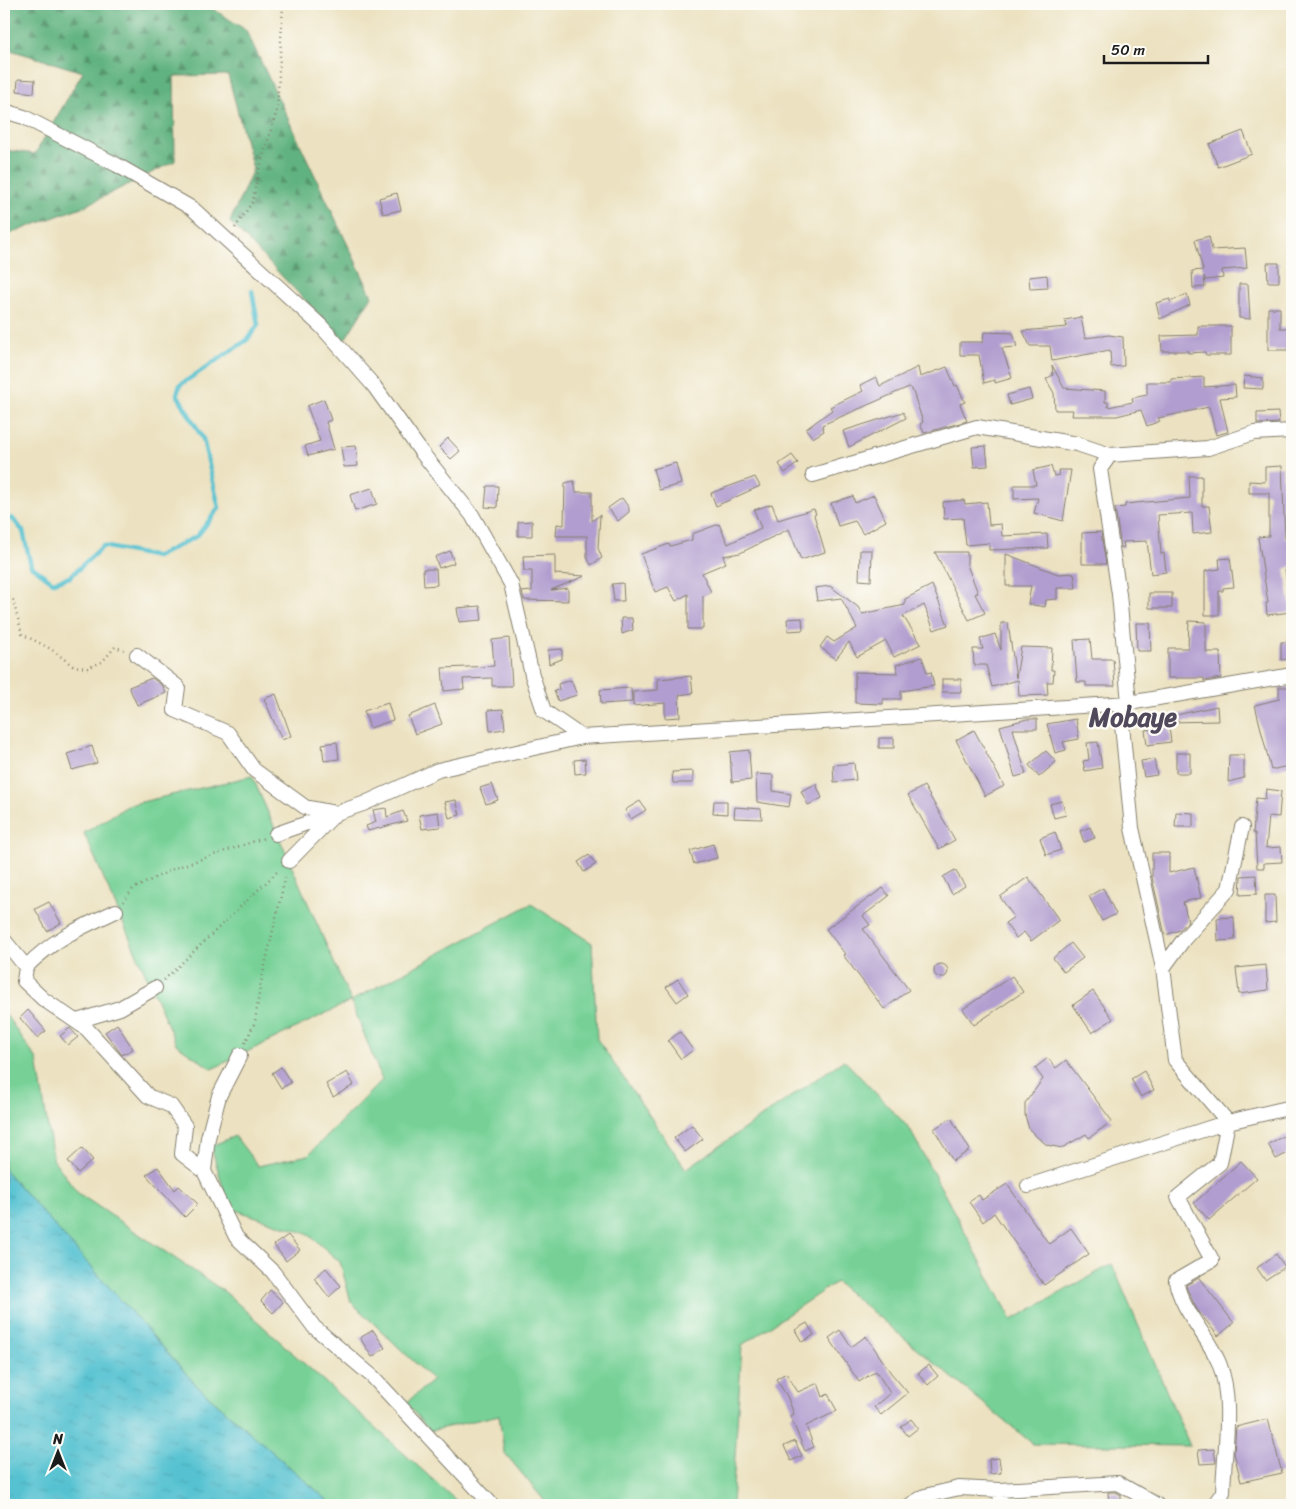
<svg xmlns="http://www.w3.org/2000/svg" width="1296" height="1509" viewBox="0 0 1296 1509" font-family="Sriracha,sans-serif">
  <defs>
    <pattern id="forest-firs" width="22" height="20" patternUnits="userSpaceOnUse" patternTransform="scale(1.25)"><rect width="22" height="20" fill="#61b380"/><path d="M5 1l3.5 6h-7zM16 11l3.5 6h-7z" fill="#4f9168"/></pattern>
    <pattern id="water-ripples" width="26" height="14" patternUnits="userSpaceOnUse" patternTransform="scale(1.25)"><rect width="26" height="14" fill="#56c2d1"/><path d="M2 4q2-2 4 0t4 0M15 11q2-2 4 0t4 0" fill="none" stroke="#4aa6b3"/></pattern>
  </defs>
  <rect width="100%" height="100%" fill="#fdfcf7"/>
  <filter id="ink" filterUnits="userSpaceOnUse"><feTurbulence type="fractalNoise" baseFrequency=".02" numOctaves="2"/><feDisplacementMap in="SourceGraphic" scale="10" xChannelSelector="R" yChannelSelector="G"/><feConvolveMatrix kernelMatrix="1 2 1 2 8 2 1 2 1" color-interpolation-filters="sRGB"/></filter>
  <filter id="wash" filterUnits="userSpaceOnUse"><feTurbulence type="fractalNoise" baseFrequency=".0096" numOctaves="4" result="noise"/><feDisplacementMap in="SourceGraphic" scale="20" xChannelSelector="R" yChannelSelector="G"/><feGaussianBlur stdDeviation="1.12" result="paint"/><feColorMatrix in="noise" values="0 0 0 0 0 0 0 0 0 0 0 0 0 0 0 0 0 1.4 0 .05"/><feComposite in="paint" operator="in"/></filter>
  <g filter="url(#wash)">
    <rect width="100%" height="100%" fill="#ece2c1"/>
    <path fill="#77d197" stroke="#4a765a" d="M252,776L351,1001L531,904L592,943L597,1039L686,1169L844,1060L909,1128L1012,1320L1112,1264L1190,1446L1033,1444L836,1282L742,1345L732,1505H548L504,1452L499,1415L430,1431L406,1403L433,1380L351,1302L340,1262L308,1234L229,1208L211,1146L235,1136L258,1166L308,1155L382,1080L351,1001L212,1069L176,1044L84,833L129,805Z
      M4,1012L37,1060L53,1159L78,1193L225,1292L461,1505H333L198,1387L4,1169Z"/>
    <path fill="url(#forest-firs)" stroke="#3e684e" d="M4,4H205L246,30L372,296L344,341L230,222L253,169L228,75L174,76L175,161L87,205L4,236V150L35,154L83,72L4,48Z"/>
    <path fill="url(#water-ripples)" stroke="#396f76" d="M4,1169L198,1387L333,1505H4Z"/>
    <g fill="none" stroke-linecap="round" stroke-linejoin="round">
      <path stroke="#56c2d1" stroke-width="4.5" d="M4,521L12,518L23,531L31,566L53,582L70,577L103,546L156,557L197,536L219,508L203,439L177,394L180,385L247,340L258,325L252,291"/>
    </g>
    <g id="blocks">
      <path fill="#b19dcf" d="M18,79L35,80L34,93L17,91Z
        M1243,131L1252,154L1218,167L1209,144Z
        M397,193L401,210L383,214L379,198Z
        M1209,236L1212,250L1245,248L1247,268L1222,270L1223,278L1205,280L1204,276L1205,287L1193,288L1192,271L1203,270L1195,240Z
        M1267,263H1279V282H1268Z
        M1047,275L1048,288L1030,289L1029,277Z
        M1239,284H1248L1250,319L1239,318Z
        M1187,294L1190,305L1160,319L1156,303L1170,299V302Z
        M1268,308H1280V328H1292V350H1268Z
        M1081,317L1085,338L1109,335L1123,337L1124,366L1111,367L1110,350L1052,361L1050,346H1030L1023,331L1067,327L1065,320Z
        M1198,326H1231V355H1206L1205,352L1188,353V351H1162L1161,336L1198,335Z
        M984,332L1013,333L1017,347L1002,348L1012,378L995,383V380L984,383L979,355H960V342H983Z
        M1052,365L1064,388L1105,391V402H1108V407L1133,402L1132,398L1147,395V382H1171V379L1204,377V387L1235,385L1236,397L1220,398L1228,432L1216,435L1209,407L1158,418L1160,421L1147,426L1141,410L1117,416H1072L1073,410H1055L1054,393L1046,379L1053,375Z
        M918,367L920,377L947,367L955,386L957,385L965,402L960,404L967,421L924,433L920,424L923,422L912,389L909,387L822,425L824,431L813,438L806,429L832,410L830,407L863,391L860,385L876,377L880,386Z
        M1244,376L1263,378V389L1243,388Z
        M1029,389L1032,399L1010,405L1007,395Z
        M324,399L331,420L326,422L334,449L308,456L305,446L320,441L307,406Z
        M903,412L906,418L849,447L843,431Z
        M1278,412L1279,423L1257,424V413Z
        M448,438L460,451L451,459L439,447Z
        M356,446L358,466L344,467L341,447Z
        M986,446L988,466L974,467L972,447Z
        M792,455L798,463L785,473L779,464Z
        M676,463L681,484L659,490L653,469Z
        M1051,466L1054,476L1059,475L1058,470H1071L1063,521L1034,513L1038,498L1014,499V485H1036L1033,470Z
        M1282,466L1285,539H1292V566L1285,569L1291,612L1267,615L1266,603H1268L1258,537L1269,536V493H1249V481L1265,482V467Z
        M1189,476H1202V506H1209L1212,532L1193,534L1192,513L1158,515L1161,554L1164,553L1166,572L1151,574L1147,541L1123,542L1124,547L1121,548L1115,508L1125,507V504L1190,498Z
        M755,477L760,486L716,506L711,493Z
        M574,481L576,492H592V521L600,515L598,548L602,558L591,565L587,557V536H556L557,524L564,525L565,483Z
        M487,486H498L497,508L485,507Z
        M372,488L377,504L355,511L350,495Z
        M874,495L886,521L863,534L855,521L838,526L831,503L853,496L855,503Z
        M622,498L629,508V512L618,521L608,508Z
        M964,500L965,504L987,502L989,525L1001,524L1002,536L1047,534L1048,548L989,550V543L966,545L963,518L944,519L943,502Z
        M772,504L778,520L814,509L816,514L814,515L825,552L801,560L789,529L740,553L723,556L726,563L702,573L711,592L703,596V629H688V594L676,601L668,587L655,592L641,554L669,544L670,546L692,540V534L719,524L728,544L761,528L754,510Z
        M532,521V536H518V522Z
        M1101,532L1106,564H1082V533Z
        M860,550H872L871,581L859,580Z
        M450,551L454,563L439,568L435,557Z
        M935,552H967V565L978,593L975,594L985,613L969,620Z
        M1006,554L1058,574L1074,573L1076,588H1057V599L1046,600L1045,607L1028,604L1031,586H1006Z
        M555,555V574L585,576L551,590L568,588V601L524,600L522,592L532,591V571H524L523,556Z
        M1230,558L1234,587L1223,588V591H1219V615H1205V571L1220,569L1219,559Z
        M423,569H436L437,585L424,586Z
        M623,583L624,601H614L612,584Z
        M932,585L948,625L934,630L924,605L903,616L921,644L894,657L886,641L857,657L849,642L836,659L820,647L827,637L834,642L857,628L841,598L817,601L815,588L830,586L858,607L862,614L905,605V599Z
        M1149,593H1172V608H1149Z
        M480,606L482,620L459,622L457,608Z
        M621,618H632L633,630L622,634Z
        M802,618L803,630L788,631L787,619Z
        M1189,621L1206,622V652H1220L1221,678L1204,681V678H1168V648H1188Z
        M1001,623H1008L1016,678L1021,647L1052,648L1051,670H1054L1053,682H1047L1048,695L1019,696L1018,680L992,687L986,665H974L973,649H983L980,639L995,634L1001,650Z
        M1136,623H1150L1151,651H1137Z
        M509,638L512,686H492V678L463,679L464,689L444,691L442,668L494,666L492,640Z
        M1090,639L1092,659H1113L1115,686H1086V682H1077L1074,640Z
        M1281,642H1292V659L1281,660Z
        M562,649V659L549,664L548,650Z
        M922,657L927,673L931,672L934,686L901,691V699H883V704L855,703V672L898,673L896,665Z
        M691,676L693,693L679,695L680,717L665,718V703L633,706V692L658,690V679Z
        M152,678L163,686L166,693L137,705L129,687Z
        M942,679H961V692H942Z
        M571,680L577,695L558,701L554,691L559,690L558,684Z
        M1279,687H1292V765L1271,770L1255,705L1279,699Z
        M631,688L632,702L601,704L600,690Z
        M276,694L291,736L282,740L264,699Z
        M388,703L393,720L370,728L364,711Z
        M435,705L442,724L415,734L408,716Z
        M1217,706L1218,721L1168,722L1167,717Z
        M503,709L505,729L490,731L488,710Z
        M1027,719H1037V729H1013L1026,774L1015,777L1000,726Z
        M1076,719L1079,739L1063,742L1066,750L1055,753L1047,724Z
        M1169,727L1171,742L1147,745L1145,730Z
        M974,730L1004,786L985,796L956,740Z
        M879,738H894V748H879Z
        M337,742L339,759L324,761L322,744Z
        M1098,742L1102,768L1085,771L1083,761L1089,760L1087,743Z
        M92,746L97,763L72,770L67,754Z
        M749,750L751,780L732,782L730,752Z
        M1046,751L1056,762L1039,777L1029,765Z
        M1176,753H1190V773H1176Z
        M1229,755H1244V778L1228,782Z
        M585,759L586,773L575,774L574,760Z
        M1154,759L1157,775L1144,777L1141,761Z
        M854,763L856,780L834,782L833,765Z
        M693,771V783H673L672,772Z
        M756,774L773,775V791L791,794L789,807L757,802Z
        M492,784L498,800L486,804L480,788Z
        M816,784L822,798L808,805L801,791Z
        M924,786L955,840L939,849L908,795Z
        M1266,789L1281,791L1279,817L1269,816L1266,848L1281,847L1282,862L1264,863V868H1257L1255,833H1253L1256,798L1265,799Z
        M456,800L460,815L449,818L445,802Z
        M640,801L646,810L631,819L625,810Z
        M714,801H727V814L713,813Z
        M1062,801L1066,815L1054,818L1050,804Z
        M735,807L761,809L762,819L734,818Z
        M386,808L387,817L403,811L407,821L368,831L366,826L376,822L373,810Z
        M438,812L440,827L422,829L419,815Z
        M1176,812L1193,813V827H1175Z
        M1090,827L1095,838L1084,842L1080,831Z
        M1055,832L1061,850L1046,855L1040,838Z
        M713,844L717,858L694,864L690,851Z
        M1152,853H1169V873L1194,867L1201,898L1183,902L1188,921L1180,930L1165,935L1152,877Z
        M589,855L596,864L584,872L578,862Z
        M955,870L965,886L952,894L943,877Z
        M1256,875L1257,894L1240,895L1241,876Z
        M1028,877L1059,920L1031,941L1024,932L1016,938L1005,923L1014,917L1000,897Z
        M883,888L889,896L863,916L870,925L863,929L909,990L884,1009L843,955L845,954L826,929Z
        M1103,888L1116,914L1102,921L1089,896Z
        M1265,895H1275L1276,922L1265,923Z
        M49,902L61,923L47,931L35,909Z
        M1234,917L1235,940L1218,941L1217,918Z
        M1071,943L1083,958L1064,972L1053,958Z
        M934 971a7 7 0 1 1 14 0a7 7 0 1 1-14 0Z
        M1266,965L1268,990L1239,994L1236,968Z
        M1012,976L1023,992L974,1025L963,1009Z
        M678,979L688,994L677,1002L666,987Z
        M1093,991L1113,1019L1092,1033L1073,1005Z
        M28,1010L46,1031L37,1038L20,1018Z
        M117,1024L133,1049L122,1055L105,1032Z
        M70,1028L78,1037L68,1045L60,1036Z
        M680,1032L693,1050L681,1059L668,1041Z
        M1048,1058L1056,1068L1066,1060L1112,1121L1089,1138L1086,1134L1062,1148L1047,1145L1037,1137L1029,1129L1025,1115V1103L1043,1079L1035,1068Z
        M281,1067L291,1083L281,1088L272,1073Z
        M1144,1071L1154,1090L1141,1097L1131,1079Z
        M347,1072L354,1085L333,1097L326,1084Z
        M951,1118L970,1150L953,1161L934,1129Z
        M692,1125L703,1139L685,1152L674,1138Z
        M1292,1132V1151L1276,1159L1268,1144Z
        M82,1148L93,1160L78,1173L68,1161Z
        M1241,1161L1257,1178L1209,1220L1194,1203Z
        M158,1167L175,1190L179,1186L198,1204L185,1217L146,1175Z
        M1007,1184L1049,1244L1071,1228L1089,1254L1044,1285L994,1213L983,1222L969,1202L979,1195L982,1200Z
        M288,1235L300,1250L286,1261L274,1245Z
        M1276,1254L1285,1267L1265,1280L1257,1268Z
        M326,1268L341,1286L329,1297L314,1278Z
        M1199,1278L1234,1323L1218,1336L1196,1308L1187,1289L1186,1285Z
        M270,1290L283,1302L273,1313L261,1301Z
        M807,1323L814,1335L802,1342L795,1330Z
        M373,1330L385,1348L372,1357L360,1338Z
        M840,1330L851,1347L866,1336L891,1373L908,1393L881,1415L874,1407L890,1393L876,1371L859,1382L829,1338Z
        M929,1365L938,1376L928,1385L918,1373Z
        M786,1373L798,1392L818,1383L823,1397L828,1394L837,1411L806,1426L814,1447L805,1451L790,1416L794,1414L787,1396L776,1379Z
        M911,1419L918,1428L908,1436L901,1427Z
        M1268,1419L1282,1473L1241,1482L1234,1453L1236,1427Z
        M795,1441L802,1456L791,1461L784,1446Z
        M1214,1449L1216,1463L1200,1464L1198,1450Z
        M999,1458L1001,1473L990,1474L989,1459Z
        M1108,1492H1116L1121,1495V1505H1109Z"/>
    </g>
  </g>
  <g filter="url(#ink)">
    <use href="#blocks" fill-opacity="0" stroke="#847f6e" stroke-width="1"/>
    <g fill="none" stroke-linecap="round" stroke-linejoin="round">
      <g stroke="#847f6e" stroke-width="16">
        <path id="minor" d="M4,111L24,117L117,165L193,209L321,326L374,386L422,453L472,515L511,584L532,675L544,711L582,737
          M1110,455L1100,469L1119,594L1129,703
          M813,475L977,427L1077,444L1110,455L1208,448L1254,433L1292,431
          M137,655L178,687L175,710L228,733L254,770L305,807L336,813L276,834
          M1120,704L1132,828L1163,968L1175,1060L1228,1122L1220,1163L1178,1197L1212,1260L1176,1281C1182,1312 1207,1334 1219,1363C1234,1399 1224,1453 1223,1492L1214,1505
          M289,861L336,813L363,804L438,770L582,737L1129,703L1292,675
          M4,940L26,967L24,981L43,999L87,1029L148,1096L171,1106L185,1126L182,1154L204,1171
          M26,967C53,939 82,927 116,911
          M1163,968L1184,939L1229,889L1242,827
          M77,1021L120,1008L155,988
          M240,1055L219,1096L208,1138L204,1171L236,1237L273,1272L314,1327L373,1377L492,1505
          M1028,1186L1228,1122L1292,1107
          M1000,1490L1001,1505
          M910,1505L925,1496L959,1488L1000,1490L1118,1483L1157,1505"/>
      </g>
      <path stroke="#847f6e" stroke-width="2.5" stroke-dasharray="1 4" stroke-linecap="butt" d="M235,228L253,201L258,173L277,110L283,4
        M4,595L13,600L22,634L51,649L73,666L87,668L102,662L115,647L124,650
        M123,902L133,889L175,868L264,838
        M164,980L279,870
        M245,1043L255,1022L260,987L286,874"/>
      <use href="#minor" stroke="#fff" stroke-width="14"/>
    </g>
  </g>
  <g text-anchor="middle" stroke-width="4.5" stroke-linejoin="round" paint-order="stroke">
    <g font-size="26" font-weight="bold" fill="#50495b" stroke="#fdfcf7">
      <text x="1133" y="726">Mobaye</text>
    </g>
  </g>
  <rect width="1296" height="1509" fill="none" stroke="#fdfcf7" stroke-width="20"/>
  <g transform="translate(58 1452)" stroke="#fdfcf7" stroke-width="4" paint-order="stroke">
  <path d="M0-4L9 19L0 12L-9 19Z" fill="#1c1c1c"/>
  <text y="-8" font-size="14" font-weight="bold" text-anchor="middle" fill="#1c1c1c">N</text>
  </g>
  <path d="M1104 55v8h104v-8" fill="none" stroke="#1c1c1c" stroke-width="2.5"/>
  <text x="1111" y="55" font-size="15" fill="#1c1c1c" stroke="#fdfcf7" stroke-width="4" paint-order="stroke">50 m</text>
</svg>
